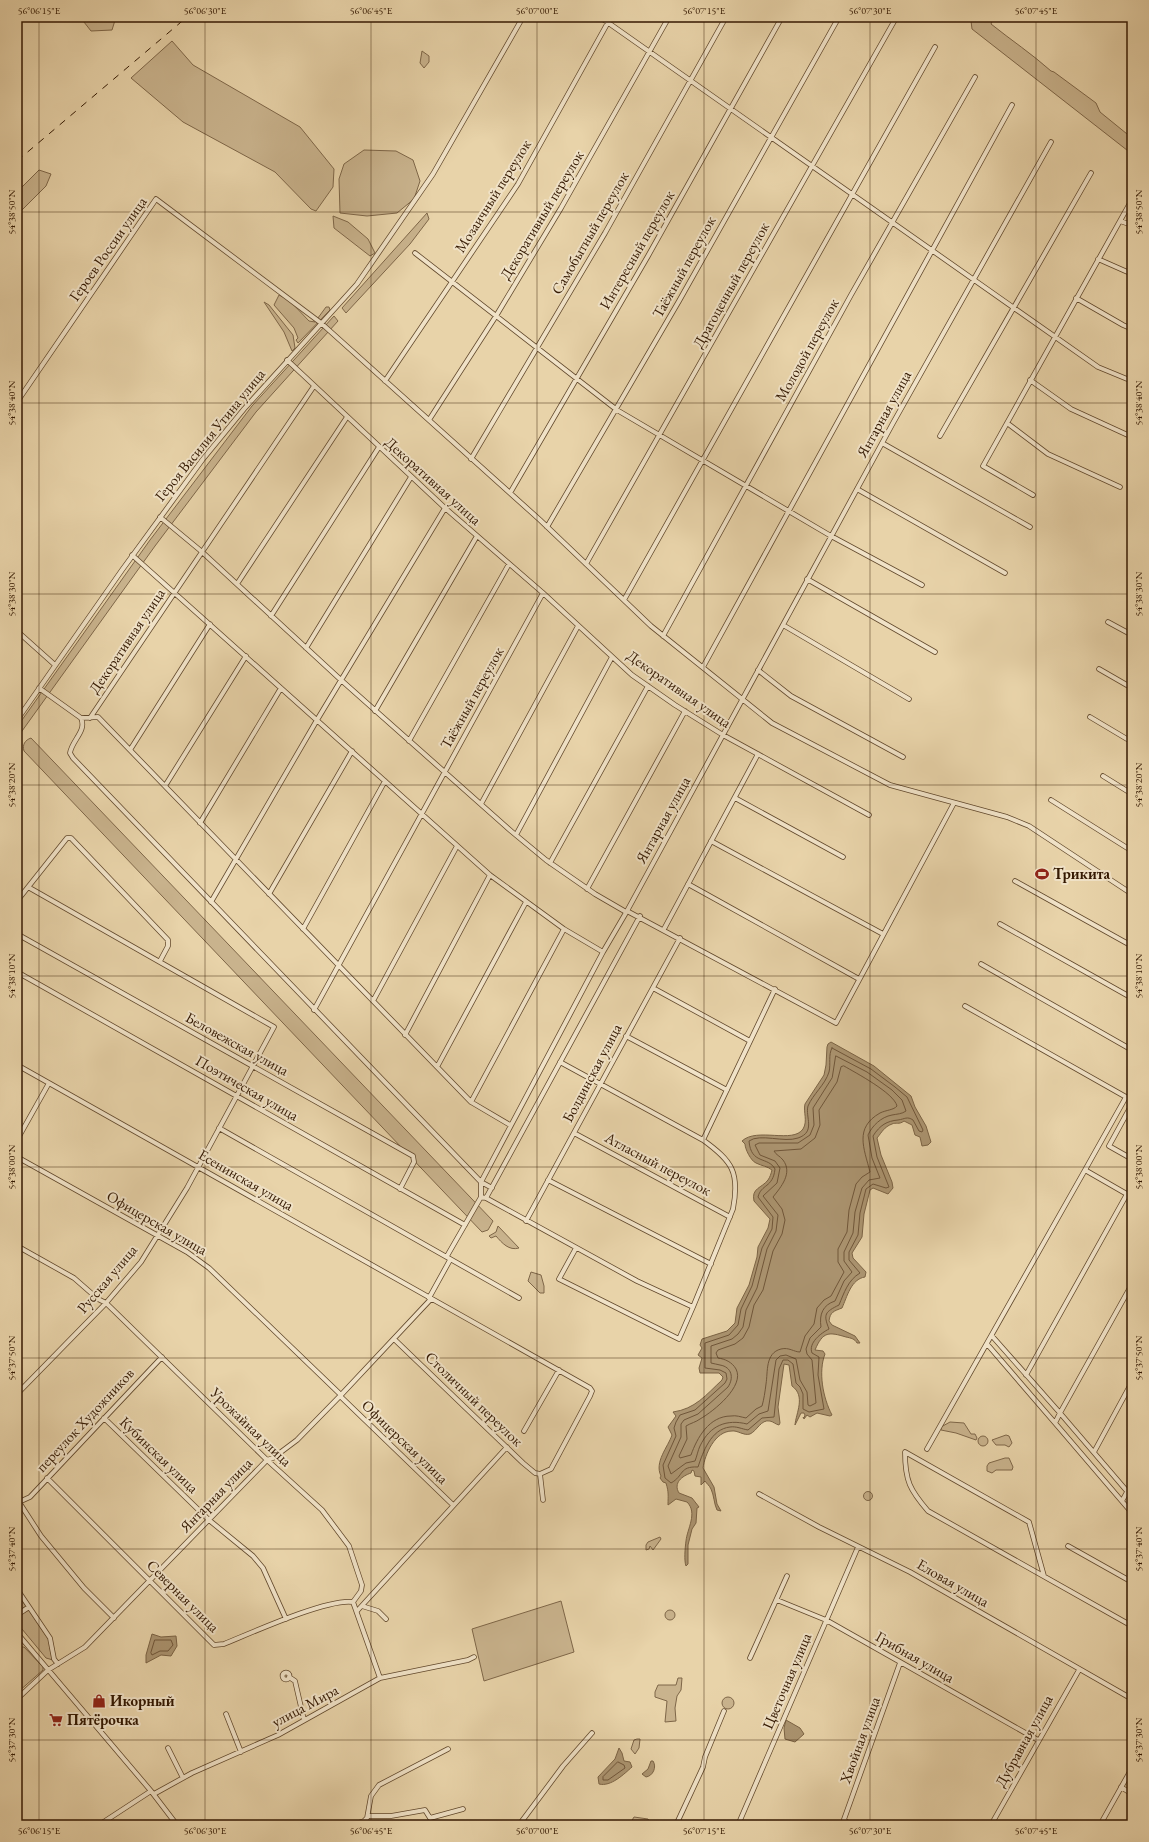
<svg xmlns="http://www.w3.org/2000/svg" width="1149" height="1842" viewBox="0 0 1149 1842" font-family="'EB Garamond',serif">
  <rect width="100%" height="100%" fill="#e8d3a9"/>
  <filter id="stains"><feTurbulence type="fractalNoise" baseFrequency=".005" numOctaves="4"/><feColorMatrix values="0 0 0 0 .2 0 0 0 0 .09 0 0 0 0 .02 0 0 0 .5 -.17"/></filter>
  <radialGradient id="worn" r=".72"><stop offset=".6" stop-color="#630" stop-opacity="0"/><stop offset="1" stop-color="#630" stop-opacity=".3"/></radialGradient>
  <path fill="#c9b38d" stroke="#7e6648" d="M80,17H116L112,30L91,31Z
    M973,17H994L991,24C1011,40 1032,54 1051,71L1054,72L1096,103L1100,112L1132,138V154L972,29L971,21Z
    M172,41L193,65L300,127L334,169L333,187L316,211L311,209L275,172L183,122L131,78Z
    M422,51L429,56V62L424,68L420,63Z
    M364,150L396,151L413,160L420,181L414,199L397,213L367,216L340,213L339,179L344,164Z
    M39,170L51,174L46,186L17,215V192Z
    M427,213L429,219L410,244L346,313L342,308Z
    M333,216L348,222L368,239L375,253L370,256L334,228Z
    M279,295L289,300L309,321L315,322L326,307H329L330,310L298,343L296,340L298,338L294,328L274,305Z
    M264,302L269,305L293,335L295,348L292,351L284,332Z
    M334,316L338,321L256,412L155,546L17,738V727L150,540L252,406Z
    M31,738L493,1221L488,1230L482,1232L24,751C22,745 25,740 31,738Z
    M498,1226L519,1248C509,1251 502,1243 496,1236L491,1238L489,1236L496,1232Z
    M531,1272L541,1275L544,1286V1293H540L528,1281Z
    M950,1422L964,1423L971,1434H975L977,1438L976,1440L956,1433L941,1430V1427Z
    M1006,1435L1009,1436L1012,1443L1009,1447L1005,1445H996L992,1440Z
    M978 1441a5 5 0 1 1 10 0a5 5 0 1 1-10 0Z
    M1005,1458H1009L1013,1467L1012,1470H996L992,1473L987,1471V1466L989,1463Z
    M863.5 1496a4.5 4.5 0 1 1 9 0a4.5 4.5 0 1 1-9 0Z
    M660,1537L661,1539L653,1550L650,1546L649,1549L646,1550V1545L648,1542Z
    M17,1593L26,1606L17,1612Z
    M561,1601L574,1652L484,1681L472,1629Z
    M665 1615a5 5 0 1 1 10 0a5 5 0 1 1-10 0Z
    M29,1610L49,1640L53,1660L46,1658L17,1623V1617Z
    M20,1647H24L43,1667V1670L18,1692L17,1695V1651Z
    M678,1678H682L681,1690L677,1696L675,1708L676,1721L665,1722L667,1701L655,1697V1692L658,1685H676Z
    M722 1703a6 6 0 1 1 12 0a6 6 0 1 1-12 0Z
    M637,1739H640L639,1748L635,1754L631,1749L634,1740Z
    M634,1817L648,1819L650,1823L648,1825H629Z"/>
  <path fill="#ab9470" stroke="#7b6344" d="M831,1042L874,1066L911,1096L915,1107L926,1126L931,1142L928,1145L922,1146L920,1137L915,1135L912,1125L904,1121C899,1125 896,1122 892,1124C884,1127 882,1132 877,1138L881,1155L892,1182L893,1188L888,1194L873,1188L870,1190L864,1214L862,1237L852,1253L853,1258L866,1272L865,1277C851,1279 847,1297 842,1308C834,1311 830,1312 829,1321L832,1325L855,1336L860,1343H857C855,1339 851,1338 846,1337C829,1332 823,1331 815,1350L823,1351L825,1354C818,1372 823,1398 832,1415L830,1416L817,1413L810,1417L807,1415L804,1419L803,1417L804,1418L805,1415L804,1413H801L795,1425C796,1413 806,1396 792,1386L789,1365L784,1364L778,1407L780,1423L779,1425C775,1424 774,1422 770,1421C761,1419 757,1431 750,1434C744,1436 737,1430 732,1431C715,1431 705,1454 703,1468L714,1487L717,1504L721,1511L717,1510C714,1504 714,1495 711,1489C709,1485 707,1484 705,1481L701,1485V1477L695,1476L694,1471L692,1470L691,1473C682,1476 673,1483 679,1493L692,1498L699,1507L697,1508L696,1523L692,1529L688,1545V1564L686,1566C684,1561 685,1548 686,1541C687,1529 698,1513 687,1502L676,1499L668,1505C668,1495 669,1493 666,1483L663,1482L660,1478L661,1476C654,1462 668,1447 672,1435L668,1427L676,1416L673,1412C695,1409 706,1395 722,1380L723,1377L719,1373H700L699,1368L702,1358L698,1355L702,1348L700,1345L702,1339L727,1331L735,1323L737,1308L749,1285L757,1257L758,1247L768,1228L770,1219L754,1201C751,1188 762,1188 768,1180C770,1177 771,1174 772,1170C767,1166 762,1166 756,1163C751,1161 745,1149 745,1144L742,1141C757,1127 793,1144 803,1129C808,1121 803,1112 805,1104L824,1075L826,1065L827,1047L828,1044Z
    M152,1634L161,1637L176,1636L177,1646L171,1656L161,1655L146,1663V1655Z
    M786,1720L800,1728L804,1734L795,1742L785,1739L784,1728Z
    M619,1748L622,1753L624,1761L630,1762L632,1767C624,1774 611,1787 599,1784L598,1777L615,1759Z
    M651,1761H653C657,1767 653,1776 646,1777L642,1774L648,1769Z"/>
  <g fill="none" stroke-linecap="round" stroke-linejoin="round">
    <path stroke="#705639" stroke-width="1" d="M832,1048L871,1069L895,1087L907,1097L923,1130L922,1132L919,1131L913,1120C907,1116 905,1119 898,1120C887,1121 880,1125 873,1136L877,1157L889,1187L886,1188L873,1184L866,1189L860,1213L858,1235L849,1252V1260L860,1273C848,1280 844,1293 839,1305C825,1312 823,1314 829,1329C821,1333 808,1343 812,1353L819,1357L818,1375L824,1409L809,1412L803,1409V1394L800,1387L796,1383L793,1364L788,1360H783L779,1369L774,1417L762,1418L748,1430C742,1429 736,1426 730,1427C711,1429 703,1452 698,1467C679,1466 684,1476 671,1483L665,1478L663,1465L676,1436L674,1428L676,1422L680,1415L695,1410L725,1383L727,1379L726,1373L720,1370L705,1368V1343L729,1335L738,1325L741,1309L752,1286L762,1248L772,1229L773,1217L758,1197C761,1184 773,1188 775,1169C768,1156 751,1165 749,1141C760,1133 784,1143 798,1138C816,1132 805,1117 808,1106C813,1094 825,1085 829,1072C831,1064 828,1055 832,1048Z
      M836,1056L867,1072L892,1090L902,1100L906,1111C902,1114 897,1114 892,1115C881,1117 872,1126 868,1135L872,1158L880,1178L869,1180L862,1188L855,1212L853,1233L844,1252V1261L852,1272L844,1281L835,1301C823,1305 819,1314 821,1327L810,1338L806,1349L807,1354L812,1360L816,1403L810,1406L808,1405L807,1392L800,1380L796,1359L786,1355L780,1356L776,1360L768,1411L759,1414L747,1424C727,1419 710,1425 700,1446C698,1450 697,1456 695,1461L686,1463L671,1474L668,1466L681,1437V1424L684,1420L698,1414L728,1387C734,1378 732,1367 720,1365C717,1364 714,1364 711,1363V1346L732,1339L738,1334L743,1327L746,1310L757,1288L767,1249L776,1231L778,1215L763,1196L777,1183L780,1168L775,1161L760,1155L755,1145L759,1143H798L810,1135L814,1125L813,1108L832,1078Z
      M844,1066C856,1073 894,1093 897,1106C894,1110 886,1110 880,1113C854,1128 864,1148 870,1172L862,1177L856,1184L849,1210L847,1232L838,1249V1262L844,1272L831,1296L824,1300L817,1308L814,1324L805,1336L800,1352C794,1352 789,1347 781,1349C765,1353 768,1372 766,1384C765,1392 764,1399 762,1406L756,1409L746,1418C741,1417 736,1415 731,1416C709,1416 697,1438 691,1455L680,1458L679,1456L687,1439L686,1426C691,1423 696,1422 700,1419C714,1411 745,1386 736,1369C732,1362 725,1359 718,1358L716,1353L718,1350L735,1344L743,1338L749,1327L754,1305L763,1290L773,1251L782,1234L785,1220L782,1209L773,1197C781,1187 793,1173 783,1160C780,1156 776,1155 774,1151L801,1149L815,1138L820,1125L819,1110L837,1082L841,1067Z
      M155,1640H171L173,1645L168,1651H160L152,1655L151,1653Z
      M618,1762L624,1765L625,1768L608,1780H603V1777Z"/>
    <g stroke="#61482c" stroke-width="5.5">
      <path id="minor" d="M600,17L1098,367L1132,381
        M1120,221L1132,225
        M415,253L617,410L831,536L922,585
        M1098,259L1132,274
        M1076,298L1123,325L1132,329
        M287,360L445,508L543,593L632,675L675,705L723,735L869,815
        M1030,380L1071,409L1132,437
        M385,381L518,184L611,17
        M17,402L156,199L321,323L540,520L651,626L772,723L890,785L1007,817L1029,826L1132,894
        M429,420L496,316L561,208L669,17
        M1007,423L1048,454L1120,487
        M940,436L1091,173
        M882,443L1030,527
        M471,459L605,233L726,17
        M857,489L1005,573
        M510,493L648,256L782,17
        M1033,495L983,466L1130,203
        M160,517L201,551L341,680L511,831L546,860L595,894L626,912
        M547,527L679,301L839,17
        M132,555L490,875L564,929L603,952
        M586,564L896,18
        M807,579L935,652
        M237,584L347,417
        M624,600L935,47
        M271,616L379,447
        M1108,622L1132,635
        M783,625L909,699
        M17,631L55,665
        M663,636L851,295L975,77
        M306,648L411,477
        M703,667L1012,105
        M1099,669L1132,688
        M758,670L791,696L903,757
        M39,688L81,718C87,731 72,740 70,753L73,758L481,1182L492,1188
        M375,711L477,536
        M1090,717L1132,742
        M81,718L98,717L471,1102L510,1125
        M90,718L314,386
        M17,720L122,570L203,459L244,409L357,284L433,174L523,17
        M409,741L509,564
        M130,750L210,624
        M1103,776L1132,794
        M165,786L246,656
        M735,798L843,857
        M1051,800L1132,851
        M481,804L578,626
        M200,823L281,688
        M516,835L612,657
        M711,841L883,934
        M550,863L648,686
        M1015,881L1132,946
        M688,884L859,979
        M587,889L685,711
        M269,894L352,751
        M17,901L67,838H71L168,940V946L160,961
        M211,902L317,720L445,508
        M627,911L836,1023L954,803
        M1000,924L1132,998
        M303,929L385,781
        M664,929L758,754
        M17,934L413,1156L414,1162L400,1189
        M981,964L1132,1050
        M17,972L465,1225
        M653,988L750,1041
        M373,1001L457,846
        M965,1006L1126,1097L1085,1170L1132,1197
        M314,1010L543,593
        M405,1035L490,875
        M626,1036L727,1090
        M17,1065L590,1388L592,1391L590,1396L551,1469L540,1474
        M437,1067L526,902
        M471,1102L564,929
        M1132,1104L1109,1146L1132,1159
        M219,1128L519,1298
        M574,1133L730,1217
        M17,1140L49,1083
        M703,1140L775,989
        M17,1157L187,1252L209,1268L341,1395
        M548,1180L711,1264
        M481,1197L486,1198L637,1281L693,1307L733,1209C740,1172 732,1161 703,1140L560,1062
        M486,1198L640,916
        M526,1221L680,938
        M17,1246L74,1278L98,1299L106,1303L267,1460L322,1510L349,1546L362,1585L361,1591L353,1602L380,1678
        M576,1248L559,1279L679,1339L693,1307
        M447,1256L481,1197V1182L603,952L627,911L893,423L1051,142
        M429,1298L450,1260
        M992,1336L1060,1413L1132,1284
        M394,1339L523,1463L535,1473L540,1474
        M987,1344L1055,1423
        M1026,1375L1127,1194
        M17,1394L106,1303L141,1262L187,1188L274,1027L28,887
        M340,1396L453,1505
        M104,1418L209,1520L253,1556L263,1568L286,1619
        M524,1431L559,1370
        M927,1449L1085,1170
        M1094,1452L1132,1382
        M540,1474L543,1500
        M47,1478L214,1645L224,1644C251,1633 328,1598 353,1602
        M759,1494L819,1527L910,1572L1132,1699
        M1132,1497L1060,1413L1055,1423L1132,1513
        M17,1500L19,1502L30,1497L162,1357
        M1122,1501L1132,1483
        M19,1502L41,1536L84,1588L114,1618
        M1068,1546L1132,1582
        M1044,1576L1029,1522L905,1452C905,1481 910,1490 928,1511L1132,1626
        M17,1589L50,1638L54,1659L58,1664
        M777,1600L826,1620L1038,1740
        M362,1606L378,1611L386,1619
        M357,1611L507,1447
        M17,1615L29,1607
        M17,1633L151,1791L177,1825
        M750,1658L787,1576
        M282.5 1676a3.5 3.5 0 1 1 7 0a3.5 3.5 0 1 1-7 0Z
        M289,1677L295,1681L304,1720
        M17,1699L48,1670L85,1647L267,1460L273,1458L297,1440L341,1395L431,1299
        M226,1714L241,1752
        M168,1748L183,1778
        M1121,1787L1132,1794
        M154,1794L192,1773L278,1735L380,1678L468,1660L474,1657
        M368,1816H391L425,1810L430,1818L463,1809
        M844,1820L851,1825
        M364,1821L372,1825
        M99,1825L151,1791
        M352,1825L364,1821L367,1818L371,1796L379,1785L448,1749
        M519,1825L563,1766L592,1733
        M676,1825L703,1767L705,1757L724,1711
        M738,1825L858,1547
        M842,1825L900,1663
        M991,1825L1079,1670
        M1100,1825L1132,1768"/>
    </g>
    <use href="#minor" stroke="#f0e2c7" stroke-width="4"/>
    <path stroke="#341902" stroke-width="1" stroke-dasharray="7 7" stroke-linecap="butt" d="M17,161L187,17"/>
  </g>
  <path fill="none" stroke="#341902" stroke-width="1" stroke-opacity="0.45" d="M39,17V1825M205,17V1825M371,17V1825M537,17V1825M704,17V1825M870,17V1825M1036,17V1825M17,21H1132M17,212H1132M17,403H1132M17,594H1132M17,785H1132M17,976H1132M17,1167H1132M17,1358H1132M17,1549H1132M17,1740H1132"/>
  <defs>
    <g id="stadium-bare" transform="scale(1.08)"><path d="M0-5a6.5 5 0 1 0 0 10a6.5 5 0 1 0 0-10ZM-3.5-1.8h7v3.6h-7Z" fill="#8f2418" stroke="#f0e2c7" stroke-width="2.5" paint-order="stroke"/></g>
    <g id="shop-bare" transform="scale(1.08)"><path d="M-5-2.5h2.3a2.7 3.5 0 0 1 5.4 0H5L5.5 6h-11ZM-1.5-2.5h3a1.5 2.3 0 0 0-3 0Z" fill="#8f2418" stroke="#f0e2c7" stroke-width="2.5" paint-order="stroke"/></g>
    <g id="supermarket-bare" transform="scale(1.08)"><path d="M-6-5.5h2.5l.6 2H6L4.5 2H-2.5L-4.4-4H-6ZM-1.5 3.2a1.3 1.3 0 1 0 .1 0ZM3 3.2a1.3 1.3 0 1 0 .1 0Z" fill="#8f2418" stroke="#f0e2c7" stroke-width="2.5" paint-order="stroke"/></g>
  </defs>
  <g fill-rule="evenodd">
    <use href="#stadium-bare" x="1042" y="874"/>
    <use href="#shop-bare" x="99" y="1701"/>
    <use href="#supermarket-bare" x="56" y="1720"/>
  </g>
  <g text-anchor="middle" stroke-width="4" stroke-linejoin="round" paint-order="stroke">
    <g font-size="15" fill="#341902" stroke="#f0e2c7">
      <text transform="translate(493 196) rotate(-58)" y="5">Мозаичный переулок</text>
      <text transform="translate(542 215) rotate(-59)" y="5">Декоративный переулок</text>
      <text transform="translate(590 233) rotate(-60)" y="5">Самобытный переулок</text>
      <text transform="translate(108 249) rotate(-55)" y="5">Героев России улица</text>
      <text transform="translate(637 250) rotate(-60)" y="5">Интересный переулок</text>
      <text transform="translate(684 267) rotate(-61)" y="5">Таёжный переулок</text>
      <text transform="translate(731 285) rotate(-61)" y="5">Драгоценный переулок</text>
      <text transform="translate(807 350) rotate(-61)" y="5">Молодой переулок</text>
      <text transform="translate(884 414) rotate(-61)" y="5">Янтарная улица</text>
      <text transform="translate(210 435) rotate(-51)" y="5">Героя Василия Утина улица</text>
      <text transform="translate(433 481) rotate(42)" y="5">Декоративная улица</text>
      <text transform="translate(127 641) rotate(-56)" y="5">Декоративная улица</text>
      <text transform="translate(679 689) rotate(35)" y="5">Декоративная улица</text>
      <text transform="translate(472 698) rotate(-61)" y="5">Таёжный переулок</text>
      <text transform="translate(663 820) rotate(-61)" y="5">Янтарная улица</text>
      <text transform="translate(237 1044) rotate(29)" y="5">Беловежская улица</text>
      <text transform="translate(592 1073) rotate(-62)" y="5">Болдинская улица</text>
      <text transform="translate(247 1088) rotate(30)" y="5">Поэтическая улица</text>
      <text transform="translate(658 1164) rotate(28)" y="5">Атласный переулок</text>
      <text transform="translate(246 1180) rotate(30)" y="5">Есенинская улица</text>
      <text transform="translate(157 1223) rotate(30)" y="5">Офицерская улица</text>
      <text transform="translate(107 1279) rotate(-50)" y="5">Русская улица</text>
      <text transform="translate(474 1399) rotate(44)" y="5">Столичный переулок</text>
      <text transform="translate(85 1420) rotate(-47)" y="5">переулок Художников</text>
      <text transform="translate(251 1427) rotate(44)" y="5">Урожайная улица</text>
      <text transform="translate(405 1442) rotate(44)" y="5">Офицерская улица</text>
      <text transform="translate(159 1455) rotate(44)" y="5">Кубинская улица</text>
      <text transform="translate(216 1495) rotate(-46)" y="5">Янтарная улица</text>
      <text transform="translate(953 1583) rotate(30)" y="5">Еловая улица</text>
      <text transform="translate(183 1596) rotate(45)" y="5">Северная улица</text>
      <text transform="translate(915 1657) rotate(30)" y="5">Грибная улица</text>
      <text transform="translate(787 1681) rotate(-67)" y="5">Цветочная улица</text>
      <text transform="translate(305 1706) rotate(-28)" y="5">улица Мира</text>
      <text transform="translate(860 1740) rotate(-70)" y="5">Хвойная улица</text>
      <text transform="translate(1024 1741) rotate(-61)" y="5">Дубравная улица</text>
    </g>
    <g font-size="15" font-weight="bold" fill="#341902" stroke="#f0e2c7" text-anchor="start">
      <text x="1053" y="879">Трикита</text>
      <text x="110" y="1706">Икорный</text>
      <text x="67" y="1725">Пятёрочка</text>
    </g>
  </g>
  <rect width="1149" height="1842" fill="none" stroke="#e8d3a9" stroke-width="44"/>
  <rect x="22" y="22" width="1105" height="1798" fill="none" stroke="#341902" stroke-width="1.5"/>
  <g font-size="10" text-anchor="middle" fill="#341902">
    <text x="39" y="14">56°06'15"E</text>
    <text x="205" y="14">56°06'30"E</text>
    <text x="371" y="14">56°06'45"E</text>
    <text x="537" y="14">56°07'00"E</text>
    <text x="704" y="14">56°07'15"E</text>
    <text x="870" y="14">56°07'30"E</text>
    <text x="1036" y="14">56°07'45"E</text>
    <text transform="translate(11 212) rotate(-90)" y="4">54°38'50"N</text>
    <text transform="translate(1138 212) rotate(-90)" y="4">54°38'50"N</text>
    <text transform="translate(11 403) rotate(-90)" y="4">54°38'40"N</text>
    <text transform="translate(1138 403) rotate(-90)" y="4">54°38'40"N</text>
    <text transform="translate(11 594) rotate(-90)" y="4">54°38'30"N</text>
    <text transform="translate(1138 594) rotate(-90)" y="4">54°38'30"N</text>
    <text transform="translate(11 785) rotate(-90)" y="4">54°38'20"N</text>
    <text transform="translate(1138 785) rotate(-90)" y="4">54°38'20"N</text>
    <text transform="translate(11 976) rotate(-90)" y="4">54°38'10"N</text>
    <text transform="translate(1138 976) rotate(-90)" y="4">54°38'10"N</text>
    <text transform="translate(11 1167) rotate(-90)" y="4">54°38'00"N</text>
    <text transform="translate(1138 1167) rotate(-90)" y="4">54°38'00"N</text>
    <text transform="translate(11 1358) rotate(-90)" y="4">54°37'50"N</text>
    <text transform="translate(1138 1358) rotate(-90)" y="4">54°37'50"N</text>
    <text transform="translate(11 1549) rotate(-90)" y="4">54°37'40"N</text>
    <text transform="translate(1138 1549) rotate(-90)" y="4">54°37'40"N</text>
    <text transform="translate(11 1740) rotate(-90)" y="4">54°37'30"N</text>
    <text transform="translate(1138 1740) rotate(-90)" y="4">54°37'30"N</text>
    <text x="39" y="1834">56°06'15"E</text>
    <text x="205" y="1834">56°06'30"E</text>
    <text x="371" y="1834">56°06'45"E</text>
    <text x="537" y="1834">56°07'00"E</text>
    <text x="704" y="1834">56°07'15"E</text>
    <text x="870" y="1834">56°07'30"E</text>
    <text x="1036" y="1834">56°07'45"E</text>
  </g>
  <rect width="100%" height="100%" filter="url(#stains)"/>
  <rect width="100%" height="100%" fill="url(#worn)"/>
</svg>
